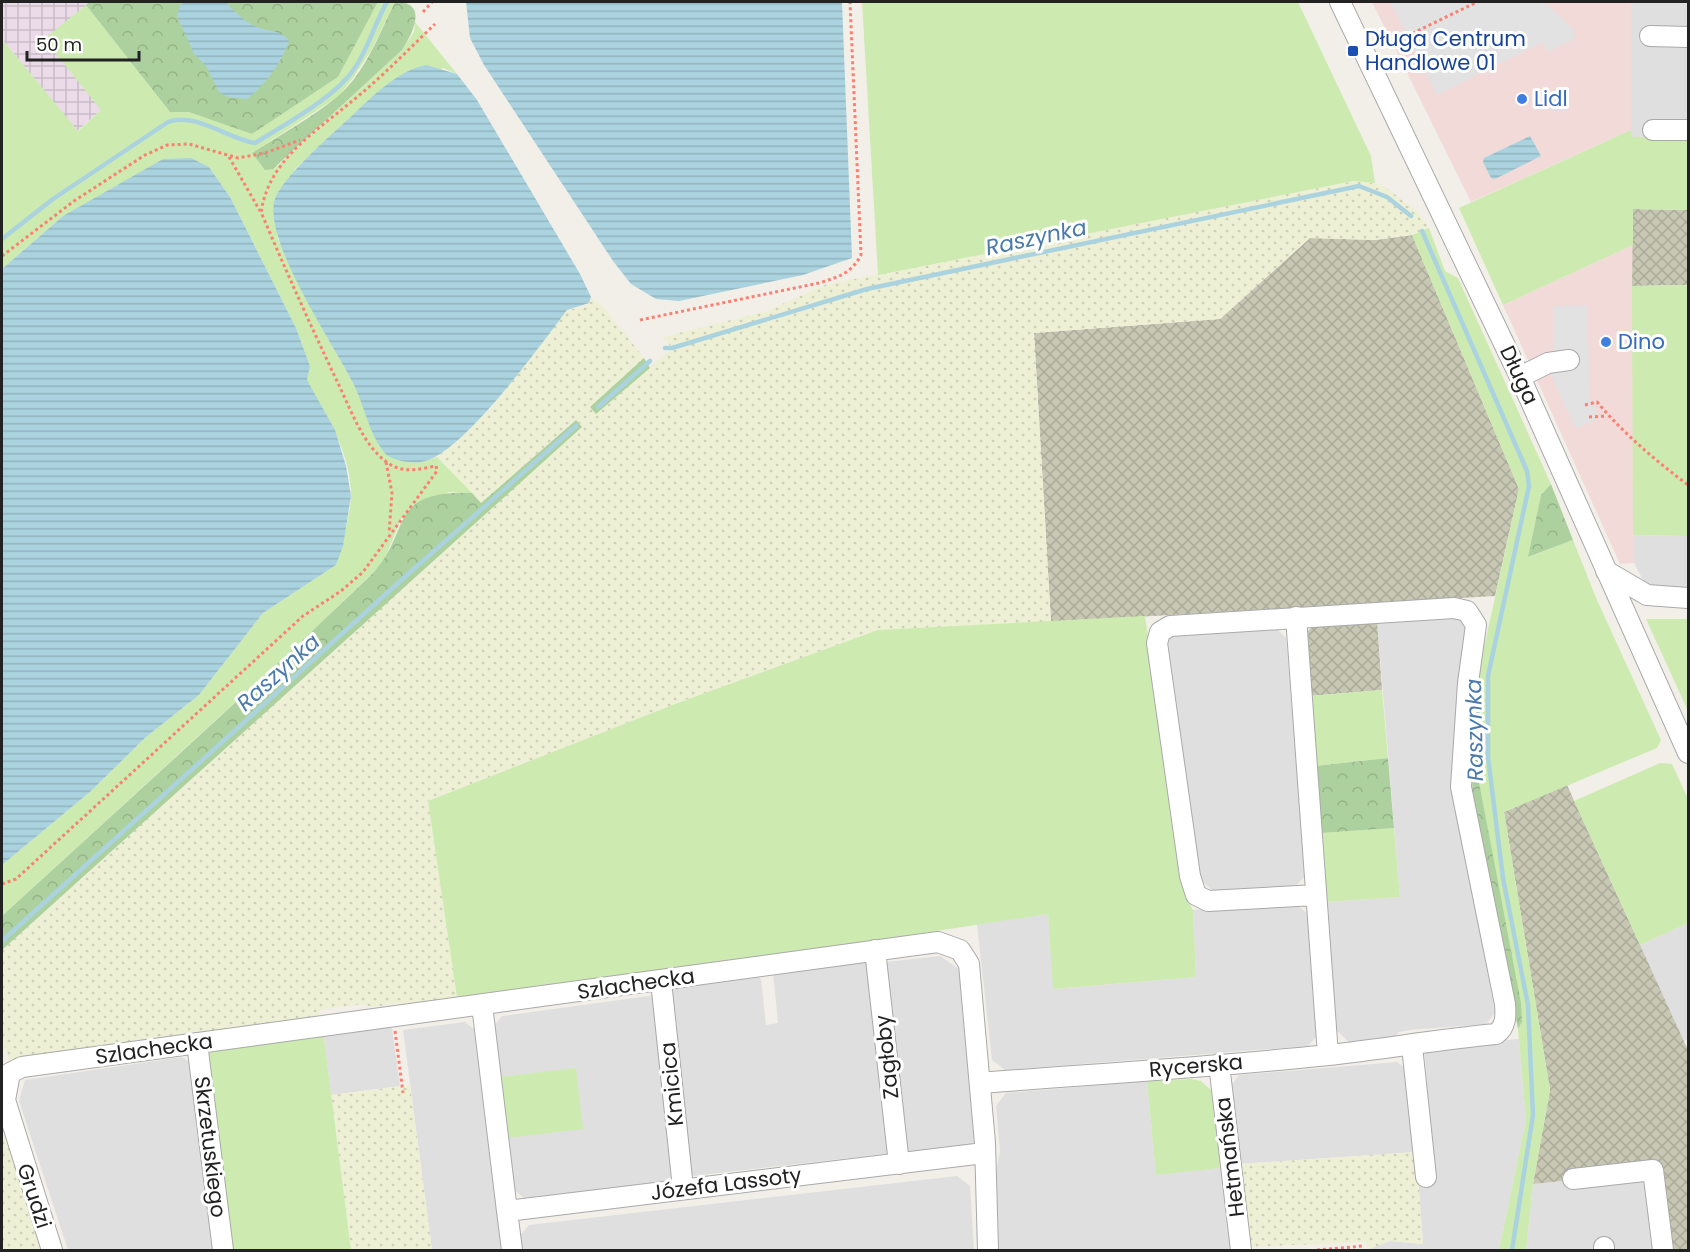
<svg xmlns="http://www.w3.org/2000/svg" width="1690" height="1252" viewBox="0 0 1690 1252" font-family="Poppins,sans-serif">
  <defs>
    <pattern id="industrial-grid" width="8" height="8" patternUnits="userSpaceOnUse" patternTransform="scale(1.5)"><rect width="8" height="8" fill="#ebdbe8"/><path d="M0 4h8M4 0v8" fill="none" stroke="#c9bcc7"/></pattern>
    <pattern id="construction-cross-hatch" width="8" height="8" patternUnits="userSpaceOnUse" patternTransform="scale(1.5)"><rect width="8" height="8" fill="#c7c7b4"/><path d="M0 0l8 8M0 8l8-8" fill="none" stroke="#abab9a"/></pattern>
    <pattern id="farmland-dots" width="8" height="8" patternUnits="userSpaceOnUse" patternTransform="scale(1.5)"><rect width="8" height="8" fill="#eef0d5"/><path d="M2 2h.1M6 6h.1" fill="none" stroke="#ccceb7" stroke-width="1.8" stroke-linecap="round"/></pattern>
    <pattern id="forest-crowns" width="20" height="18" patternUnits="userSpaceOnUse" patternTransform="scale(1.5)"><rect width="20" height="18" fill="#add19e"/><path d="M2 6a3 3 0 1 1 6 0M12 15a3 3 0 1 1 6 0" fill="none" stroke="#95b388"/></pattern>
    <pattern id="water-rules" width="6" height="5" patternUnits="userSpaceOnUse" patternTransform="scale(1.5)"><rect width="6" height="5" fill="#aad3df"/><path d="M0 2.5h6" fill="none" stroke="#92b5bf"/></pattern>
  </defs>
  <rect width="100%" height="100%" fill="#f2efe9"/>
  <path fill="#e0dfdf" d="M1631,2H1688V137H1631Z
    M1633,535L1688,536V591H1658L1643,580L1634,563Z
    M1461,616L1470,626L1457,684L1454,793L1495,1013L1486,1024L1410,1030L1399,1032L1394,1038L1350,1043L1337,1031L1326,902L1400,897L1377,621Z
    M1274,626L1286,638L1306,875L1295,887L1213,891L1200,879L1167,642L1177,632Z
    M1297,905L1309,915L1319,1034L1308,1046L1005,1070L992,1060L977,924L1048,914L1054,989L1196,977L1193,910Z
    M1688,923V1039L1684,1041L1640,945Z
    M940,956L959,969L978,1144L908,1153L886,962Z
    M872,960L892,1153L692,1176L670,992L679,985L755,975L761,979L766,1025L778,1023L773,972Z
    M656,995L677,1180L524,1198L514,1190L507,1138L576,1069L499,1077L493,1027L502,1016Z
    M391,1021L400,1086L331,1095L323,1031Z
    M465,1022L474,1029L502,1250H432L403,1030Z
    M1519,1039L1526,1120L1499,1250H1367L1390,1241L1423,1244L1418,1177L1435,1176L1424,1047Z
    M182,1057L194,1065L218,1250H68L19,1101L25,1080Z
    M1397,1062L1410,1072L1416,1152L1240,1164L1230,1087L1239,1075Z
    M1147,1081L1156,1174L1221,1168L1231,1250H997L993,1187L1000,1151L996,1106L1006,1093Z
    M1659,1163L1671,1250H1526L1533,1184L1561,1181V1176Z
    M957,1176L970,1186L974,1250H521L519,1237L529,1225Z"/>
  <path fill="#f2dad9" d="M1372,2H1631V130L1471,202Z
    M1633,245L1634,563L1620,564L1503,305Z"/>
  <path fill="url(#industrial-grid)" d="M2,2H89L86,5L101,110L77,131L2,39Z"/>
  <path fill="url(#construction-cross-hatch)" d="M1633,209L1688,210V285L1632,286Z
    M1412,235L1519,489L1495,596L1051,622L1034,333L1220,319L1310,238L1375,240Z
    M1377,621L1382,690L1309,696L1304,635L1315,624Z
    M1567,785L1688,1050V1250H1671L1659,1164L1562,1176V1181L1533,1184L1550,1090L1504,812Z"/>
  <path fill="url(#farmland-dots)" d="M1354,181L1381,184L1418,212L1429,228L1412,235L1375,240L1310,238L1220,319L1034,333L1051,622L878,630L675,704L428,801L458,1004L401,1009L400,1003L373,1007L362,1004L319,1010L320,1019L9,1061L2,1040V950L582,426L575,420L481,503L437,457L491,408L567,310L583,307L589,303L591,297L603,306L644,358L591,407L597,413L672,348L663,337L767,311L824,285Z
    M410,1085L432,1250H351L331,1095Z
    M2,1118L45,1250H2Z
    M1416,1152L1423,1244L1390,1241L1367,1250L1366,1242L1247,1247L1240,1164Z"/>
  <path fill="#cdebb0" d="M378,2H395L372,49L353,78L339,96L252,153L274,169L402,50L414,32L415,22L457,74L443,68L358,110L295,169L277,237L316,317L354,385L422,462L437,457L472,493L449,492L401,519L383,563L304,639L2,916V865L91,791L146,737L199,695L263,613L336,565C341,543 350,519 351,497C352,455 326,414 306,380L310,366L296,328L230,197L209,167L63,216L2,269V39L78,131L101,110L44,39L86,5L170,112L189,111L252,134L338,77Z
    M862,2H1298L1371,156L1375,183L1354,181L878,275Z
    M1631,130L1632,137H1688V210L1633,209V245L1503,305L1459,208Z
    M1429,228L1445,271L1458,278L1551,484L1541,495L1529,557L1573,540L1597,600L1661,740L1657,748L1504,812L1550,1090L1533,1184L1526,1250H1499L1526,1120L1518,1029L1522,1022L1479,782L1480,707L1475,705V688L1519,489L1412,235Z
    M1688,285V536L1633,535L1632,286Z
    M1145,616L1185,895L1193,910L1196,977L1053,989L1048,914L458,1004L428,801L675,704L878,630Z
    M1646,619H1688V711Z
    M1382,690L1388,758L1315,766L1309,696Z
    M1660,763L1672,764L1688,799V923L1640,945L1574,801Z
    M1394,828L1400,897L1326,902L1321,833Z
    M323,1031L351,1250H227L204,1052Z
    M576,1068L583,1129L507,1138L499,1077Z
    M1191,1079L1201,1081L1211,1090L1221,1168L1156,1175L1147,1081Z"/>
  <path fill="url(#forest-crowns)" d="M89,2H378L338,77L252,134L189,112H170L86,5Z
    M395,2C429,1 413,33 402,50L273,169L265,170L252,153C280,135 311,118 337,97C365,74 380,32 395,2Z
    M644,358L650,368L596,414L590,407Z
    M576,420L582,427L2,950V916C125,803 249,692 370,576C413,534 384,490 472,493L481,503Z
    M1551,484L1573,540L1528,557L1541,495Z
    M1475,705L1480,706L1479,782L1521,1003L1522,1022L1518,1029L1472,794Z
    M1388,758L1394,828L1321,833L1315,766Z"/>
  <path fill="#e2e2e2" d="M1390,2H1544L1572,28L1576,38L1547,52L1543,42L1437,95Z
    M1587,305L1590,399L1599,418L1576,429L1550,372L1553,350V306Z"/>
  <path fill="url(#water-rules)" d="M185,2H226C235,12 246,24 260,28C271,32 281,30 289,41C281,64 266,84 247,99L228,97L219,92L206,66L194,54L177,16L180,5Z
    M466,2H842L852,258L803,275L679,301L656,299L631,284L613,261L484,65L470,38Z
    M426,65L457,74L477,100L580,274L591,297L589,303L567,310C541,344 461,457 421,462C409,463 390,461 383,451C369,433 364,405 354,385C334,345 266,245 274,203C278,181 328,138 345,122C368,101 395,71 426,65Z
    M1530,136L1541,156L1495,179L1491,178L1483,162L1484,158Z
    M191,158L209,167L230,197L296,328L310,366L307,380L335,430L346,466L351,496L343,546L336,565L263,613L199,695L146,737L91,791L2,865V269L63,216L163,159Z"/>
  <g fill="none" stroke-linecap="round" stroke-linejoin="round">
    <path stroke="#aad3df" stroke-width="4.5" d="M1422,231L1527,471L1529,486L1488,676V757L1503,878L1528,1005L1533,1115L1512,1250
      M2,239L53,199L168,122C196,112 228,139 255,143C281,127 327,101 346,79C366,58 373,26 387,2
      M665,348H672L867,289L1359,186L1387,197L1411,216
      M598,407L650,361
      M2,941L408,574L576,426"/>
    <g stroke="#a9a9a9" stroke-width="22">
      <path id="minor" d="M1340,2L1520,377L1688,753
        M1650,36L1688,37
        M1653,130H1688
        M1520,377L1548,363L1569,360
        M1606,571L1647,595L1688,598
        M1296,617L1328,1055
        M875,950L899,1164
        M661,981L683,1188
        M482,1005L507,1211
        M197,1043L223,1250
        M1412,1046L1426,1177
        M1219,1064L1241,1250
        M980,1083C1096,1074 1213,1067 1329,1055C1385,1049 1440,1039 1496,1034C1506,1027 1506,1016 1505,1004L1461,787L1468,683L1476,625L1467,611L1454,608L1170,626L1160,632L1157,643L1190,876L1196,895L1208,901L1316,895
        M1573,1179L1653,1170L1663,1250
        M52,1250L5,1100L10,1073L22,1067L938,942L960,950L969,964L985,1143L988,1250
        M512,1250L507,1211L984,1153
        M1604,1250V1247"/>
    </g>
    <path stroke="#fa8072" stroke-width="3" stroke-dasharray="3 3" stroke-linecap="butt" d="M423,12L432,2
      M1407,36L1477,2
      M1403,58L1406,63
      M229,157L260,211
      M2,256L74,201L145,155L167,145L189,144L238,158L265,153L300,140
      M640,320L819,283C838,277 851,274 861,255L850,2
      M1585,405L1597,402C1624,434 1655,460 1688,485
      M1589,417L1607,416
      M386,462L392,493L389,533
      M2,884L16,879L303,616L341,591L363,572L437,471L436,466C420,469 403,474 388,463C362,445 350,407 336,379C310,324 285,269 261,212C269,160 314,133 351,102C381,78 408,50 435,24
      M395,1031L403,1093
      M1317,1250L1363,1246"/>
    <use href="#minor" stroke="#fff" stroke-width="20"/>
  </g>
  <rect fill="#1a4fb4" stroke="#fff" stroke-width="2" x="1347" y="45" width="12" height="12" rx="3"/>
  <g fill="#3f7fe0" stroke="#fff" stroke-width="2">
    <circle cx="1522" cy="99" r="6"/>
    <circle cx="1606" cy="342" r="6"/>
  </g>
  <g text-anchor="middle" stroke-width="6" stroke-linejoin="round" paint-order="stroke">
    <g font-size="21" fill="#164399" stroke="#fff" text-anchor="start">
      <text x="1365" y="46">Długa Centrum<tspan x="1365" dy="24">Handlowe 01</tspan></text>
    </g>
    <g font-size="21" fill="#366cbe" stroke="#fff" text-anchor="start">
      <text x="1534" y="106">Lidl</text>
      <text x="1618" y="349">Dino</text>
    </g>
    <g font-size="21" fill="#222" stroke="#fff">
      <text transform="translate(1519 375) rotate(65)" y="7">Długa</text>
      <text transform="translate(636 984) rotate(-8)" y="7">Szlachecka</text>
      <text transform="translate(154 1049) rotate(-8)" y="7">Szlachecka</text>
      <text transform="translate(887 1057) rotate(-96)" y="7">Zagłoby</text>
      <text transform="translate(1196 1066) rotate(-5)" y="7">Rycerska</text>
      <text transform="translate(672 1084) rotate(-96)" y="7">Kmicica</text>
      <text transform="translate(210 1147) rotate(83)" y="7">Skrzetuskiego</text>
      <text transform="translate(1230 1157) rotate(-97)" y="7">Hetmańska</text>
      <text transform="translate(726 1184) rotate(-7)" y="7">Józefa Lassoty</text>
      <text transform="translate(34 1196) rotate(72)" y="7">Grudzi</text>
    </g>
    <g font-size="22" font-style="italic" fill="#4a7aab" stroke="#fff">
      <text transform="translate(1036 237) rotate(-12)" y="8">Raszynka</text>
      <text transform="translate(278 672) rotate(-42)" y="8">Raszynka</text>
      <text transform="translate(1474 730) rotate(-91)" y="8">Raszynka</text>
    </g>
  </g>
  <rect width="1690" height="1252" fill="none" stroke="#222222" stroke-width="6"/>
  <path d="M27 51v9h112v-9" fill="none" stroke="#222222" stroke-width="3"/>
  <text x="36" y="51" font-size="18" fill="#222222" stroke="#ffffff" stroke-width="4.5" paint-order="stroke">50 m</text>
</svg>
